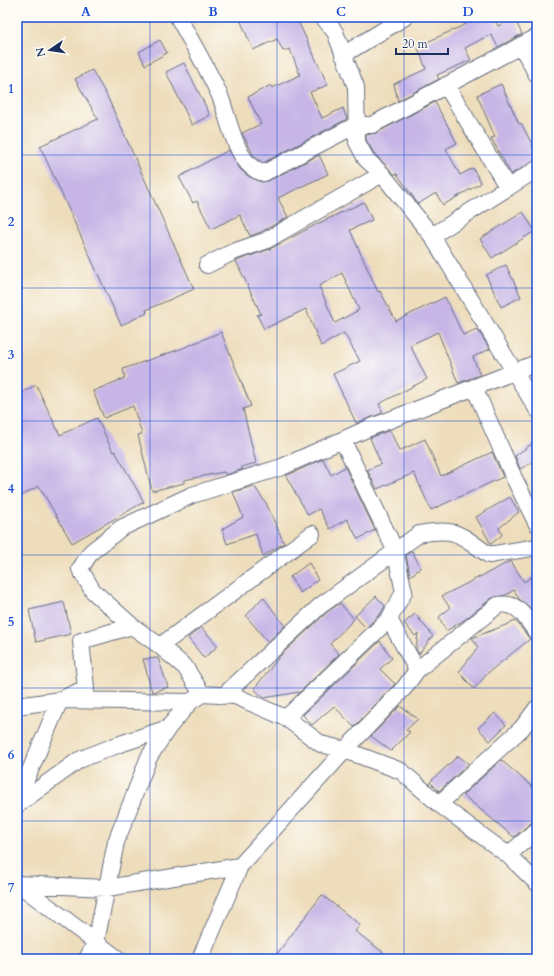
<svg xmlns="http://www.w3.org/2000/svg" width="554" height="976" viewBox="0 0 554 976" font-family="Cardo,serif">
  <rect width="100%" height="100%" fill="#fdfcf7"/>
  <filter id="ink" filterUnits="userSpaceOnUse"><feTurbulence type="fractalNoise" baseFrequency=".025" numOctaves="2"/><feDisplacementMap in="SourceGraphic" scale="8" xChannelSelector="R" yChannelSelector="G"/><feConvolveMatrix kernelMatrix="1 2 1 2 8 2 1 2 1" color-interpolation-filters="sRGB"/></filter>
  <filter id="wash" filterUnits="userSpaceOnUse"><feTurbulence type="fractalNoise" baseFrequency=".012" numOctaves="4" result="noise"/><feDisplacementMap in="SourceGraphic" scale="16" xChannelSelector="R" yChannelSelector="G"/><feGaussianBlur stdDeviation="0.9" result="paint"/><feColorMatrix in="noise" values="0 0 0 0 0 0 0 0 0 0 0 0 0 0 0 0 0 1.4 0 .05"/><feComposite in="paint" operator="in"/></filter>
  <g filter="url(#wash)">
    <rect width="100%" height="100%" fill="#edb"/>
    <g id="blocks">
      <path fill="#c6b5e6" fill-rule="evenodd" d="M239,17H296L328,85L310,92L322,118L343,108L347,119L263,163L254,156L242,133L261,124L248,97L271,85L272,88L300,75L290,49L283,51L277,39L253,50Z
        M472,17H493L498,26L514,18L522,34L498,47L491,34L465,48L471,60L437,75L439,79L398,101L394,84L426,69L418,48L424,45L423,44L466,24L465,21Z
        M160,40L167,53L145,65L139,52Z
        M184,63L210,115L192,125L166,72Z
        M92,70L107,96L194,289L146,310L147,313L121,325L40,146L98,119L75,79Z
        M501,84L519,124L521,123L537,154V160L511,174L491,138L495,137L477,95Z
        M435,102L457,143L446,149L460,175L473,168L481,183L443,205L436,193L418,204L397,174H394L374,153L366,140V135L376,133Z
        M229,150L240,169L248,176L261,182L268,181L319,155L328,174L278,198L288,217L261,232L250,236L240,215L211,229L197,201L193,203L179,177Z
        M364,202L372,220L350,230L378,292L380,291L396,321L445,297L463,335L477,329L490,349L473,357L480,375L458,383L438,332L410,345L427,379L379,404L383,413L356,423L333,374L360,361L344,333L321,346L306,309L264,329L257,315L261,314L236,261L270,249L317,224ZM342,273L359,310L335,323L319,286Z
        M523,212L535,231L492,258L480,239Z
        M506,265L521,297L501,307L486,275Z
        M221,332L251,406L243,409L256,463L241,467L243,469L226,475L224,472L184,480V483L152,491L138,435L142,434L133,406L104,418L93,391L125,378L123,369L183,348Z
        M36,385L60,435L97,418L113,452L115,451L144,502L72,543L39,486L17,498V395Z
        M390,430L399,451L425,439L441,476L492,452L503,477L431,510L414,473L377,489L367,470L381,464L370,438Z
        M537,440V460L520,469L515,456Z
        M323,459L331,475L345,467L375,530L358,539L347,519L330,529L319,509L308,515L286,476Z
        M254,486L266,503L284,543L263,556L256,534L227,544L222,529L243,517L233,492Z
        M510,497L519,512L499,528L502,535L491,544L476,517Z
        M412,551L421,568L410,576L406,555Z
        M511,561L524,582L537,573V617L528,606L519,599L514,590L506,595L492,598L464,620L446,631L439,617L450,608L442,596Z
        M309,563L318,580L300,593L290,577Z
        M376,596L385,606L381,613L366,628L355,616Z
        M263,597L285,626L268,642L246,616Z
        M64,602L71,634L36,642L29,610Z
        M340,603L354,619L330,644L339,654L300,692L264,698L254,689L280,656L327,612Z
        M415,614L433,636L419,654L416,649L418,633L415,636L404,623Z
        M516,621L530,639L489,672L474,689L459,672L478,647L472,638Z
        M201,627L218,646L204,658L188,638Z
        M380,641L392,658L380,669L395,684L354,727L334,706L312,725L303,715Z
        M158,658L168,687L152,692L143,659Z
        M400,706L418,719L406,730L410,732L391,751L371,736Z
        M495,713L506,725L490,741L478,728Z
        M458,756L469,764L439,791L430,782Z
        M501,760L537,791V818L514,837L463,795Z
        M322,895L360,925L355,931L392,959H273Z"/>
    </g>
  </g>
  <g filter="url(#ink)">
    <use href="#blocks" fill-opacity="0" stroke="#656c7f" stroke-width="1"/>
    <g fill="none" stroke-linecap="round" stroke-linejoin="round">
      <g stroke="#656c7f" stroke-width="18">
        <path id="minor" d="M178,17C192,43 208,69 220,96C229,118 236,168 264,173L356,125H372L537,37
          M323,17L335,32L356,87L357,142L366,159L382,174L432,236L537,409
          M521,45L537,75
          M343,55L405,17
          M446,85L508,188
          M432,236L537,169
          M207,265L233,252L265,241L382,174
          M474,387L514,478L537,524
          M343,441L395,550L404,592L389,619L417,670L498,605C519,601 525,618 537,633
          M160,646L312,534
          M202,694L185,667L160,646L132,626L93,591L80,569L91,552L121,528L192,495L282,467L369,428L537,363
          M223,696L320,606L419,534C457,527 459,534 489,555L537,547
          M17,706L60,700L190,702L202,694L235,696L286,718L321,744L345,750L401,771L439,804L508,855L537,883
          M286,718L389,619
          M17,801L60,700L86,688L81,641L132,626
          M439,804L522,728L537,708
          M17,805L79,760L117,745L168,728
          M508,855L537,830
          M240,866L345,750L405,687L417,670
          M17,883L118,959
          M18,884L107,888L240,866L200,959
          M87,959L96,942L116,842L149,757L168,728L190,702"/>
      </g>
      <use href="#minor" stroke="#fff" stroke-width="16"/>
    </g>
  </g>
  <path fill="none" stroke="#1d4ed8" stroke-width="1" stroke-opacity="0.55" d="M150,17V959M277,17V959M404,17V959M17,155H537M17,288H537M17,421H537M17,555H537M17,688H537M17,821H537"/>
  <rect width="554" height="976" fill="none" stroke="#fdfcf7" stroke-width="44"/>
  <g transform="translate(50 50) rotate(257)" stroke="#fdfcf7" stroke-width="3" paint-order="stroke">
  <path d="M0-3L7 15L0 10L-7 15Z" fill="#1b2f5e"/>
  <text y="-6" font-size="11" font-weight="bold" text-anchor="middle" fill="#1b2f5e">N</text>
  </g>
  <path d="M396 48v6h52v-6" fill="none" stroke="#1b2f5e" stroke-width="2"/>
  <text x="402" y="48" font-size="12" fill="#1b2f5e" stroke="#fdfcf7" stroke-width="3" paint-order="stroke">20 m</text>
  <rect x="22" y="22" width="510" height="932" fill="none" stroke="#1d4ed8" stroke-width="1.5"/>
  <g font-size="13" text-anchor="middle" font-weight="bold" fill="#1d4ed8">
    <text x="86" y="16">A</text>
    <text x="213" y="16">B</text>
    <text x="341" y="16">C</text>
    <text x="468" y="16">D</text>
    <text x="11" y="93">1</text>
    <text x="11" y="226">2</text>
    <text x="11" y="359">3</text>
    <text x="11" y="493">4</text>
    <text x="11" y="626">5</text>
    <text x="11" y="759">6</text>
    <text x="11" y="892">7</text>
  </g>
</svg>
